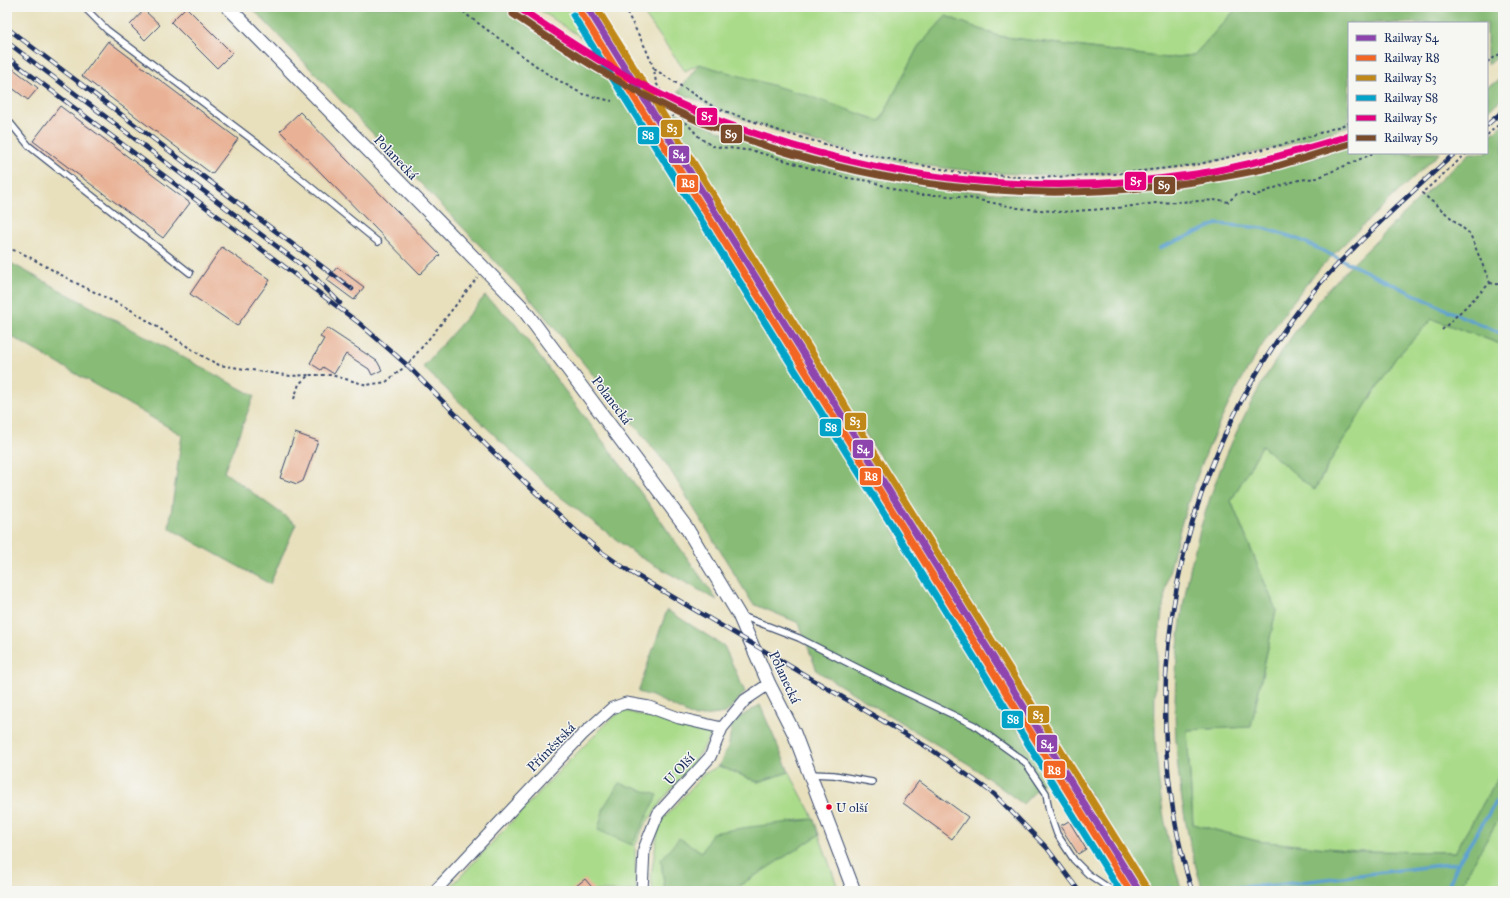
<svg xmlns="http://www.w3.org/2000/svg" width="1510" height="898" viewBox="0 0 1510 898" font-family="'IM FELL Great Primer',serif">
  <rect width="100%" height="100%" fill="#f6f6f2"/>
  <filter id="ink" filterUnits="userSpaceOnUse"><feTurbulence type="fractalNoise" baseFrequency=".025" numOctaves="2"/><feDisplacementMap in="SourceGraphic" scale="8" xChannelSelector="R" yChannelSelector="G"/><feConvolveMatrix kernelMatrix="1 2 1 2 8 2 1 2 1" color-interpolation-filters="sRGB"/></filter>
  <filter id="wash" filterUnits="userSpaceOnUse"><feTurbulence type="fractalNoise" baseFrequency=".012" numOctaves="4" result="noise"/><feDisplacementMap in="SourceGraphic" scale="16" xChannelSelector="R" yChannelSelector="G"/><feGaussianBlur stdDeviation="0.9" result="paint"/><feColorMatrix in="noise" values="0 0 0 0 0 0 0 0 0 0 0 0 0 0 0 0 0 1.4 0 .05"/><feComposite in="paint" operator="in"/></filter>
  <g filter="url(#wash)">
    <rect width="100%" height="100%" fill="#e8e0bd"/>
    <path fill="#aadb8a" stroke="#628574" d="M535,7H567L590,43Z
      M639,7H1232L1234,11L1194,55L1167,58L998,36L946,16L918,47L880,121L699,64L685,71Z
      M1432,319L1503,345V769L1455,852L1357,851L1257,841L1193,824L1187,730L1251,727L1276,610L1231,501L1262,446L1315,490L1331,460L1395,359Z
      M622,710L711,735L694,762L665,797L644,826L635,846L636,891H447L561,769L605,725Z
      M719,766L758,782L789,772L814,819L798,820L702,852L661,860L665,891H653L651,876L659,824L704,774Z
      M1503,811V891H1458L1459,888Z
      M819,835L839,891H731Z"/>
    <path fill="#87bb76" stroke="#51756a" d="M251,7H502L546,39L611,79L641,125L1048,778L1023,804L970,765L817,671L799,623L753,604L667,465L528,296L424,187Z
      M1232,7H1503V55L1487,64V23H1349V126C1177,185 986,191 811,141C765,129 721,111 678,92L699,64L806,95L880,121L918,47L946,16L998,36L1167,58L1194,55L1234,11Z
      M1503,78V97L1487,112V87Z
      M670,110C714,129 758,147 804,160C980,211 1175,206 1349,147V153H1440C1411,179 1383,206 1355,233C1336,252 1317,270 1301,291C1170,456 1118,688 1182,891H1151L664,111Z
      M1503,124V345L1432,319L1395,359L1331,460L1314,490L1262,446L1231,501L1276,610L1251,727L1187,730L1193,824L1257,841L1357,851L1455,852L1503,769V811L1459,888L1458,891H1203C1140,692 1186,465 1317,303C1333,282 1353,264 1372,245C1404,213 1436,183 1470,153H1487V138Z
      M7,261L254,396L224,472L296,524L270,584L169,528L182,435L7,334Z
      M485,296L512,320L626,472L717,600L638,556L554,492L423,367Z
      M667,610L724,646L745,692L726,713L695,717L652,696L638,692Z
      M760,705L789,772L758,782L719,766L729,744L732,722Z
      M619,783L658,795L632,845L598,830L604,807Z
      M814,819L819,835L731,891H665L661,860L679,838L702,852L712,833L742,828Z"/>
    <g fill="none" stroke-linecap="round" stroke-linejoin="round">
      <path stroke="#5da1d2" stroke-width="3.5" d="M1160,248L1217,224L1263,228L1298,239L1449,311L1503,334
        M1154,891L1169,888L1184,890L1277,885L1458,863
        M1446,891L1458,863L1503,791"/>
    </g>
    <g id="blocks">
      <path fill="#e9b296" d="M186,7L232,53L217,68L171,22Z
        M144,10L160,25L145,40L130,25Z
        M108,41L238,139L212,174L82,76Z
        M7,64L38,88L28,100L7,84Z
        M60,106L190,203L163,238L33,141Z
        M300,112L440,255L420,274L280,131Z
        M222,247L270,280L237,326L190,294Z
        M337,267L364,287L354,300L327,280Z
        M327,328L377,361L382,370L372,375L369,369L346,354L334,374L323,367L321,370L310,363L324,339L320,337Z
        M295,433L318,441L303,481L297,484L280,478Z
        M919,781L968,817L952,839L903,803Z
        M1069,821L1086,849L1078,854L1060,826Z
        M585,879L595,891H570Z"/>
    </g>
  </g>
  <g filter="url(#ink)">
    <use href="#blocks" fill-opacity="0" stroke="#3a4a6c" stroke-width="1"/>
    <g fill="none" stroke-linecap="round" stroke-linejoin="round">
      <g stroke="#3a4a6c" stroke-width="8">
        <path id="service" d="M84,7L107,30L262,147L378,242
          M7,119L29,146L190,273
          M742,616L799,638L901,690L974,725L1025,762L1046,793L1049,811L1057,834L1074,860L1088,874L1113,891
          M810,774L834,775L872,782"/>
      </g>
      <g stroke="#3a4a6c" stroke-width="13">
        <path id="minor" d="M435,891L582,735L612,708L626,703L649,707L679,718L722,728
          M642,891L644,849L658,814L710,757L722,728L745,700L769,684"/>
      </g>
      <g stroke="#3a4a6c" stroke-width="15">
        <path id="tertiary" d="M228,7L521,306L686,527L739,615L769,684L794,733L854,891"/>
      </g>
      <path stroke="#3a4a6c" stroke-width="2" stroke-dasharray="3 3" stroke-linecap="butt" d="M459,7L467,15L546,73L582,94L612,101
        M624,7L646,49L654,69L656,83L672,107L700,138L712,146L754,151L823,172L848,178L870,181L902,192L920,195H938L969,198L1018,208L1062,212L1117,208L1156,203L1220,200L1228,202L1237,194L1245,193L1254,196L1285,184L1299,180L1317,178L1374,153
        M1487,62L1503,52
        M654,69L714,107L785,133L854,152L962,173L1034,178L1114,174L1195,165L1290,143L1349,123
        M672,108L675,131L701,174
        M1487,135L1503,121
        M1467,153L1422,193L1470,234L1490,283
        M7,248L22,253L74,282L131,310L202,356L219,365L291,376L309,375
        M1490,283L1503,285
        M1442,330L1490,283
        M294,399L299,384L309,375H331L367,385L386,382L407,365L437,329L477,278"/>
      <use href="#service" stroke="#fff" stroke-width="5.5"/>
      <use href="#minor" stroke="#fff" stroke-width="11"/>
      <use href="#tertiary" stroke="#fff" stroke-width="13"/>
      <g stroke="#1b2f5e" stroke-width="4.5">
        <path id="rail" d="M7,28L352,289
          M7,42L308,270
          M7,57L359,323L407,365L489,448L576,531L600,551L629,571L678,600L932,750L994,794L1047,848L1079,891
          M1487,125L1503,111
          M305,267L340,303
          M1192,891C1130,690 1178,461 1309,297C1325,276 1344,258 1363,239C1393,209 1424,181 1455,153"/>
      </g>
      <use href="#rail" stroke="#f6f6f2" stroke-width="3" stroke-dasharray="9" stroke-linecap="butt"/>
      <g stroke="#f6f6f2" stroke-width="10">
        <path id="rail-1" d="M587,7L1139,891"/>
      </g>
      <g stroke="#f6f6f2" stroke-width="10">
        <path id="rail-2" d="M580,11L1130,891"/>
      </g>
      <g stroke="#f6f6f2" stroke-width="10">
        <path id="rail-3" d="M596,7L1146,887"/>
      </g>
      <g stroke="#f6f6f2" stroke-width="10">
        <path id="rail-4" d="M573,15L1120,891"/>
      </g>
      <g stroke="#f6f6f2" stroke-width="10">
        <path id="rail-5" d="M518,7C576,47 635,85 700,113C721,123 744,130 766,137C903,183 1052,196 1196,174C1248,166 1298,151 1349,136"/>
      </g>
      <g stroke="#f6f6f2" stroke-width="10">
        <path id="rail-6" d="M513,14C572,54 631,92 696,120C718,130 740,137 763,145C887,186 1020,201 1151,187C1167,185 1183,184 1199,181C1225,177 1252,172 1277,166C1301,159 1325,151 1349,144"/>
      </g>
      <use href="#rail-1" stroke="#8e44ad" stroke-width="7"/>
      <use href="#rail-2" stroke="#f26522" stroke-width="7"/>
      <use href="#rail-3" stroke="#c08818" stroke-width="7"/>
      <use href="#rail-4" stroke="#01a3c8" stroke-width="7"/>
      <use href="#rail-5" stroke="#e5007d" stroke-width="7"/>
      <use href="#rail-6" stroke="#7a4b2a" stroke-width="7"/>
    </g>
  </g>
  <circle fill="#e4002b" stroke="#f6f6f2" stroke-width="1.5" cx="829" cy="807" r="3.5"/>
  <g text-anchor="middle" stroke-width="3" stroke-linejoin="round" paint-order="stroke">
    <g font-size="13" fill="#1b2f5e" stroke="#f6f6f2" text-anchor="start">
      <text x="836" y="812">U olší</text>
    </g>
    <g font-size="14" fill="#1b2f5e" stroke="#f6f6f2">
      <text transform="translate(396 157) rotate(46)" y="5">Polanecká</text>
      <text transform="translate(612 400) rotate(53)" y="5">Polanecká</text>
      <text transform="translate(785 677) rotate(65)" y="5">Polanecká</text>
      <text transform="translate(551 747) rotate(-46)" y="5">Příměstská</text>
      <text transform="translate(679 769) rotate(-47)" y="5">U Olší</text>
    </g>
  </g>
  <g stroke="#f6f6f2" stroke-width="1.5">
    <rect x="696" y="107" width="22" height="19" rx="4" fill="#e5007d"/>
    <rect x="660" y="119" width="23" height="19" rx="4" fill="#c08818"/>
    <rect x="720" y="124" width="23" height="20" rx="4" fill="#7a4b2a"/>
    <rect x="637" y="126" width="23" height="19" rx="4" fill="#01a3c8"/>
    <rect x="668" y="145" width="22" height="19" rx="4" fill="#8e44ad"/>
    <rect x="1124" y="171" width="23" height="20" rx="4" fill="#e5007d"/>
    <rect x="676" y="174" width="23" height="19" rx="4" fill="#f26522"/>
    <rect x="1153" y="176" width="23" height="19" rx="4" fill="#7a4b2a"/>
    <rect x="844" y="412" width="23" height="19" rx="4" fill="#c08818"/>
    <rect x="819" y="418" width="23" height="19" rx="4" fill="#01a3c8"/>
    <rect x="852" y="439" width="22" height="20" rx="4" fill="#8e44ad"/>
    <rect x="859" y="467" width="23" height="19" rx="4" fill="#f26522"/>
    <rect x="1027" y="705" width="23" height="19" rx="4" fill="#c08818"/>
    <rect x="1001" y="710" width="23" height="19" rx="4" fill="#01a3c8"/>
    <rect x="1036" y="734" width="22" height="19" rx="4" fill="#8e44ad"/>
    <rect x="1043" y="760" width="23" height="19" rx="4" fill="#f26522"/>
  </g>
  <g font-size="11" text-anchor="middle" font-weight="bold" fill="#fff">
    <text x="707" y="120">S5</text>
    <text x="672" y="132">S3</text>
    <text x="731" y="138">S9</text>
    <text x="648" y="139">S8</text>
    <text x="679" y="158">S4</text>
    <text x="1136" y="185">S5</text>
    <text x="688" y="187">R8</text>
    <text x="1164" y="189">S9</text>
    <text x="855" y="425">S3</text>
    <text x="831" y="431">S8</text>
    <text x="863" y="453">S4</text>
    <text x="871" y="480">R8</text>
    <text x="1038" y="719">S3</text>
    <text x="1013" y="723">S8</text>
    <text x="1047" y="748">S4</text>
    <text x="1054" y="774">R8</text>
  </g>
  <rect width="1510" height="898" fill="none" stroke="#f6f6f2" stroke-width="24"/>
  <rect x="1348" y="22" width="140" height="132" fill="#f6f6f2" stroke="#9ea6b7"/>
  <rect x="1356" y="35" width="20" height="6" fill="#8e44ad" stroke="#9ea6b7"/>
  <text x="1384" y="42" font-size="12" fill="#1b2f5e">Railway S4</text>
  <rect x="1356" y="55" width="20" height="6" fill="#f26522" stroke="#9ea6b7"/>
  <text x="1384" y="62" font-size="12" fill="#1b2f5e">Railway R8</text>
  <rect x="1356" y="75" width="20" height="6" fill="#c08818" stroke="#9ea6b7"/>
  <text x="1384" y="82" font-size="12" fill="#1b2f5e">Railway S3</text>
  <rect x="1356" y="95" width="20" height="6" fill="#01a3c8" stroke="#9ea6b7"/>
  <text x="1384" y="102" font-size="12" fill="#1b2f5e">Railway S8</text>
  <rect x="1356" y="115" width="20" height="6" fill="#e5007d" stroke="#9ea6b7"/>
  <text x="1384" y="122" font-size="12" fill="#1b2f5e">Railway S5</text>
  <rect x="1356" y="135" width="20" height="6" fill="#7a4b2a" stroke="#9ea6b7"/>
  <text x="1384" y="142" font-size="12" fill="#1b2f5e">Railway S9</text>
</svg>
